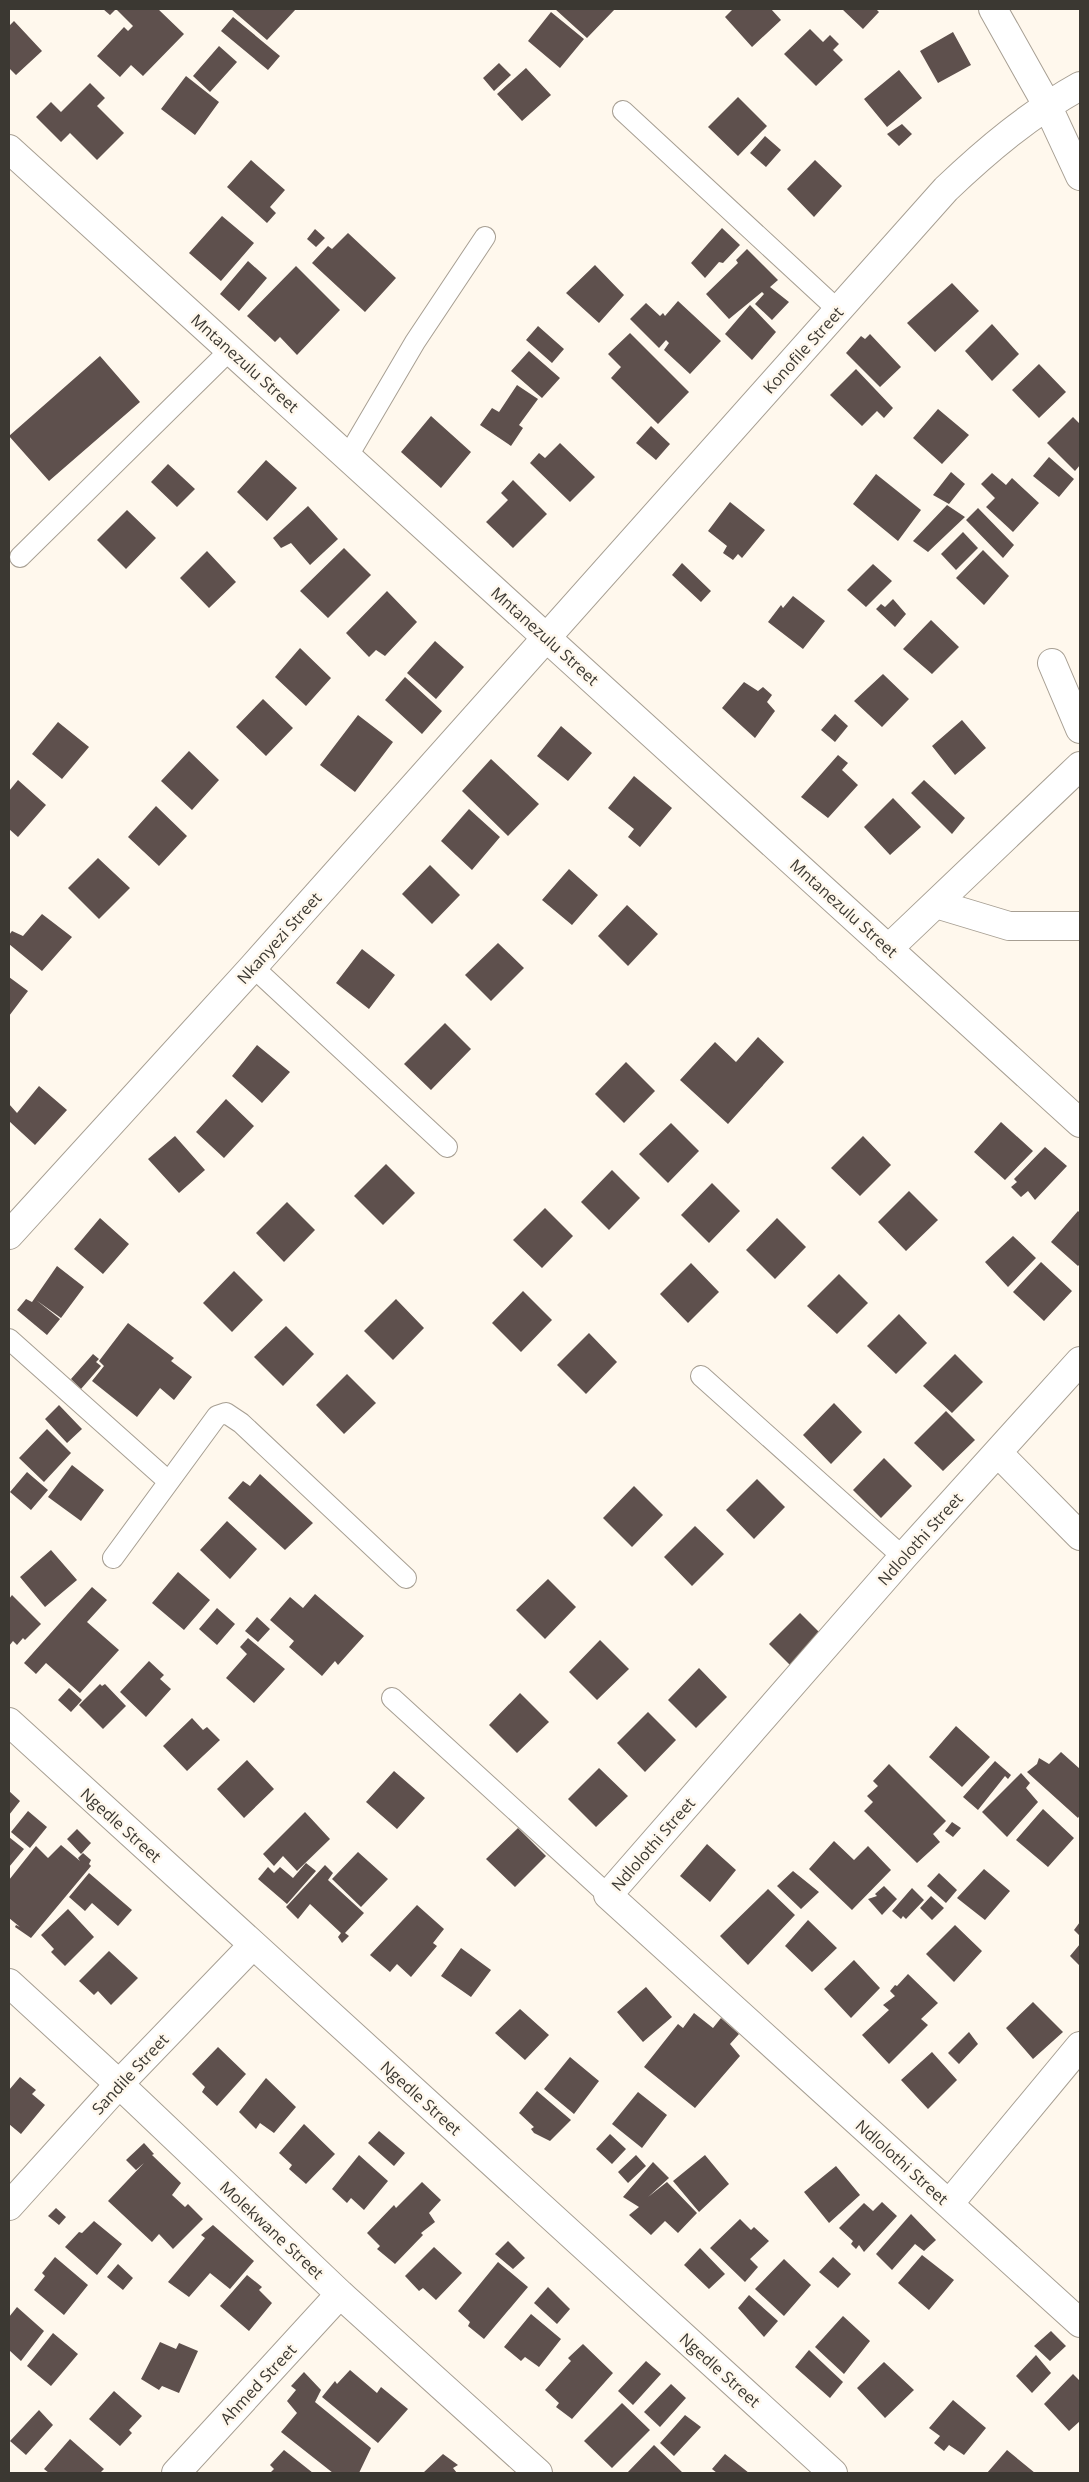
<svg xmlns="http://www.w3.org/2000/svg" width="1089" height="2482" viewBox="0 0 1089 2482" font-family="'Open Sans',sans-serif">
  <rect width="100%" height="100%" fill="#fff8ed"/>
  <path fill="#5e504d" d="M103,9H158L184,34L143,76L131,65L120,77L97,56L124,27L128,31L133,26L116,9L110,15Z
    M231,9H296L267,40Z
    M555,9H615L587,38Z
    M733,9H771L781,20L752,47L725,17Z
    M842,9H876L879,12L863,29Z
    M551,12L584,39L560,68L528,41Z
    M233,17L280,56L268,70L221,31Z
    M14,21L42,51L16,75L9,68V26Z
    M810,29L823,42L830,35L839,44L833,50L843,60L816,86L784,54Z
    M953,32L971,65L938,83L920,51Z
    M219,46L237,62L210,92L193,76Z
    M499,63L511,75L494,91L483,78Z
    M526,68L551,95L522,121L497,94Z
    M899,70L922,98L887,127L864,99Z
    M186,76L219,102L195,135L161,109Z
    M90,83L105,98L97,106L124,133L97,160L70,133L61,142L36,117L51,102L61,112Z
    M738,97L767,126L738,156L708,127Z
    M902,124L912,134L899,146L887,134Z
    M765,136L781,150L766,167L750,153Z
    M251,160L285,190L270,207L276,213L267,223L227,187Z
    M815,160L842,186L814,217L787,189Z
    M222,216L254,243L221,281L189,253Z
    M722,228L740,245L723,263L719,262L705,278L691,263Z
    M315,229L325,238L316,247L307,239Z
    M348,233L396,278L365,312L312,263L328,246L332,249Z
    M747,249L778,280L770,287L789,302L772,320L755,304L764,294L762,292L729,319L706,294L738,263L736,260Z
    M248,261L267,278L239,311L220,294Z
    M595,265L624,295L599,323L566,293Z
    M296,266L340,310L297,355L280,337L275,342L247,316Z
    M952,283L979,311L935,352L907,323Z
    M678,301L721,341L690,374L664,350L669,343L666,340L659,348L630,319L646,303L660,316L663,313L665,316Z
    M750,305L776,332L752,360L725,334Z
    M992,324L1019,354L992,381L965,351Z
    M538,326L564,349L552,363L526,340Z
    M630,333L689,392L658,424L611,378L621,367L608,354Z
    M870,334L901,367L880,387L846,353L861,336L865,339Z
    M529,351L560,378L542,398L511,371Z
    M100,356L140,402L49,481L9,436Z
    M1039,364L1066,392L1039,418L1012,390Z
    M856,369L893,408L884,418L877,411L862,426L830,395Z
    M517,385L538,399L519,425L523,428L511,446L480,425L492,408L499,412Z
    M938,409L969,435L942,464L913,438Z
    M431,416L471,452L441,488L401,452Z
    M1073,417L1080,424V465L1075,471L1047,443Z
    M651,426L670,444L656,460L636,443Z
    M560,443L595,477L570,502L530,463L539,453L545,458Z
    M1049,457L1074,479L1059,497L1033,476Z
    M266,460L297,488L267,521L237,492Z
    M168,464L195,489L177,507L151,482Z
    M951,472L965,484L949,504L933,495Z
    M992,473L1006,485L1012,478L1039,503L1013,532L986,507L995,498L981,484Z
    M876,474L921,510L898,541L853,504Z
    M513,480L547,514L513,548L486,522L508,500L501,493Z
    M730,502L765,530L742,558L738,554L733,560L723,553L727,546L708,531Z
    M947,505L965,517L928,552L913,541Z
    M308,506L338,539L310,565L291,543L281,548L273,538Z
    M978,508L1014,545L1003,558L966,520Z
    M127,510L156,538L126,569L97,540Z
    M963,532L978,548L956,570L941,554Z
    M344,548L371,575L328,618L300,591Z
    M983,550L1009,576L984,605L956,578Z
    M207,551L236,582L209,608L180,578Z
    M682,563L711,591L701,602L672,575Z
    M873,564L892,581L866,607L847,590Z
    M387,591L417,622L385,656L376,650L369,657L346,633Z
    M793,596L825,621L803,649L768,622L781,605L783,608Z
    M893,599L906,614L895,627L876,609L881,604L885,607Z
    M931,620L959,647L932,674L903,649Z
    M435,641L464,667L436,699L407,673Z
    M300,648L331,678L306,706L275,677Z
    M883,674L909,699L882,727L854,701Z
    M405,677L442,711L422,734L385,700Z
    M744,682L758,691L763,687L772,695L767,702L775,711L755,738L722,708Z
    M263,699L293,728L266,756L236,727Z
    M835,714L848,726L835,742L821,730Z
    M358,715L393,742L355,792L320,765Z
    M962,720L986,748L955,775L932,746Z
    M58,722L89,747L62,779L32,754Z
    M561,726L592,753L568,781L537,756Z
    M189,751L219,780L192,810L161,781Z
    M838,755L848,763L842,770L858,785L828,818L801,797Z
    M491,759L539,804L508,836L462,791Z
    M634,776L672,808L640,847L628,837L634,829L608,808Z
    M18,780L46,805L18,837L9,829V791Z
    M924,780L965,818L952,834L911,793Z
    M893,798L921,827L890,855L864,827Z
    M156,806L187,836L159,866L128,837Z
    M469,809L500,837L472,870L441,841Z
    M98,858L130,888L99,919L68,888Z
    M430,865L460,895L432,924L402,894Z
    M569,869L598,895L572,925L542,900Z
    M627,905L658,934L628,966L598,936Z
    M42,914L72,937L42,971L9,944V935L12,931L23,936Z
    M498,943L524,968L491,1001L465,975Z
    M362,949L395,975L369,1009L336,983Z
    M9,977L28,991L9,1016Z
    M445,1023L471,1049L431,1090L404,1064Z
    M758,1037L784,1062L728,1124L680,1080L715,1042L736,1062Z
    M257,1045L290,1072L262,1103L232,1076Z
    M626,1062L655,1091L624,1123L595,1094Z
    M39,1086L67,1110L35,1145L9,1121V1104L17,1113Z
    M226,1099L254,1126L224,1158L196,1132Z
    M1001,1122L1033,1151L1005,1180L974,1152Z
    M671,1123L699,1151L668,1183L639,1154Z
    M175,1136L205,1170L179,1193L148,1159Z
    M863,1136L891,1165L860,1196L831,1168Z
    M1045,1147L1067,1166L1035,1200L1028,1191L1021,1197L1011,1187L1017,1182L1014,1179Z
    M386,1164L415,1193L383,1225L354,1196Z
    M612,1170L640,1198L609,1230L581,1202Z
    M712,1183L740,1211L709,1243L681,1215Z
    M909,1191L938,1220L906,1251L878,1222Z
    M287,1202L315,1230L284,1262L256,1233Z
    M545,1208L573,1236L542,1268L513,1240Z
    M1078,1211L1080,1213V1264L1078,1266L1051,1242Z
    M100,1218L129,1244L103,1274L74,1249Z
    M777,1218L806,1247L775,1279L746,1250Z
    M1013,1236L1036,1258L1008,1287L985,1262Z
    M1041,1262L1072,1291L1044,1321L1013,1292Z
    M691,1263L719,1292L688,1323L660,1294Z
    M57,1266L84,1287L61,1318L36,1300L60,1319L47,1335L17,1310L26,1299L32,1302Z
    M234,1271L263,1300L232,1332L203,1303Z
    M839,1274L868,1303L837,1334L807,1306Z
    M523,1291L552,1320L521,1352L492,1323Z
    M396,1299L424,1328L393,1360L364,1331Z
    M899,1314L927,1343L896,1374L867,1346Z
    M128,1323L174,1358L171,1361L192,1377L174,1400L160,1388L137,1417L92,1381L104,1366L99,1361Z
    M286,1326L314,1354L283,1386L254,1357Z
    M589,1333L617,1362L586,1394L557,1365Z
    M93,1354L99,1359L96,1362L101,1366L81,1389L71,1379Z
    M955,1354L983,1382L952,1413L923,1386Z
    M347,1374L376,1403L344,1434L316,1405Z
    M834,1403L862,1432L831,1464L803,1435Z
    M59,1405L82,1429L67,1443L45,1419Z
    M946,1411L975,1440L943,1471L914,1443Z
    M47,1429L71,1453L44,1482L19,1458Z
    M884,1458L912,1486L881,1518L853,1490Z
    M72,1465L104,1490L81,1521L48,1497Z
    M27,1472L48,1490L31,1510L10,1492Z
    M260,1474L313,1523L285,1550L228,1498L243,1481L250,1486Z
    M757,1479L785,1507L754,1539L726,1510Z
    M634,1486L663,1515L632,1547L603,1518Z
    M227,1521L257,1549L230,1579L200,1550Z
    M695,1526L724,1554L692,1586L664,1557Z
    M51,1550L77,1580L45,1607L20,1577Z
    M178,1572L210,1600L184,1630L152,1603Z
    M548,1579L576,1607L545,1639L516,1610Z
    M92,1587L107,1600L87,1622L119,1650L80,1693L46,1663L36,1674L24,1663Z
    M315,1594L364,1636L338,1665L335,1661L322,1676L289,1647L294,1641L270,1620L290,1597L303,1608Z
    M12,1595L41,1624L25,1640L23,1638L17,1645L13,1641L9,1646V1599Z
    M217,1608L235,1624L217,1645L199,1629Z
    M800,1613L828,1641L797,1672L769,1644Z
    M257,1617L270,1629L258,1642L245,1631Z
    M248,1638L285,1669L254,1703L226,1678L247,1654L240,1647Z
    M600,1640L629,1669L597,1700L569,1672Z
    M149,1661L164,1675L160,1679L171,1689L146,1717L120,1692Z
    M699,1668L727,1697L696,1728L668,1700Z
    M100,1684L102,1686L105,1684L126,1706L103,1729L79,1705Z
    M69,1688L82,1700L71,1712L58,1700Z
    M520,1693L549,1722L517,1753L489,1725Z
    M648,1712L676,1740L645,1772L617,1743Z
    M192,1718L203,1730L207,1727L220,1740L187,1771L163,1746Z
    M956,1726L990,1757L962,1787L929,1757Z
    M1061,1752L1080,1769V1815L1078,1818L1027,1772L1037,1764L1039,1758L1049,1764Z
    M247,1760L274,1789L244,1818L217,1789Z
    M995,1761L1011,1775L1008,1779L1005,1776L978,1810L963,1797Z
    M889,1764L946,1821L933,1834L940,1842L917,1863L864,1811L873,1802L867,1796L878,1786L873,1781Z
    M599,1768L628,1796L596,1827L568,1799Z
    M394,1771L425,1798L397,1829L366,1802Z
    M1021,1773L1030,1783L1026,1788L1038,1802L1007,1837L982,1812Z
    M9,1791L20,1801L9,1815Z
    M1043,1809L1074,1838L1048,1867L1016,1840Z
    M28,1811L47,1827L30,1848L11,1832Z
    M305,1812L330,1839L297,1871L283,1856L274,1866L263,1854Z
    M952,1822L961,1828L953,1837L945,1831Z
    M518,1828L546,1856L515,1887L486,1859Z
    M77,1829L91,1843L81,1854L67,1839Z
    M9,1837L24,1849L9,1867Z
    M834,1841L854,1860L868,1846L891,1870L852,1910L809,1869Z
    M707,1844L736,1870L710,1902L680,1876Z
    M61,1845L80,1861L78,1858L83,1853L91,1860L89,1864L91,1866L31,1938L15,1927L16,1925L20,1927L9,1918V1880L36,1846L48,1858Z
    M358,1852L388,1879L361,1907L332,1879Z
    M306,1863L316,1871L287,1904L258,1879L268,1867L274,1873L280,1867L293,1878Z
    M325,1865L333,1873L328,1880L364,1913L345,1933L349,1936L342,1943L338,1937L341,1933L310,1904L298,1919L286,1907Z
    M984,1869L1010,1891L985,1920L957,1898Z
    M793,1871L819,1892L801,1909L777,1886Z
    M89,1873L132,1910L118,1926L92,1903L85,1911L69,1897Z
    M939,1873L957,1890L946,1903L927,1886Z
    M884,1886L897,1899L882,1915L868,1899L877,1896L875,1894Z
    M912,1888L924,1900L906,1919L903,1916L901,1919L892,1911Z
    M768,1889L795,1915L748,1965L720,1936Z
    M931,1896L944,1908L932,1920L920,1908Z
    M417,1905L444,1929L433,1943L437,1946L411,1977L397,1964L390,1972L370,1955Z
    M68,1909L94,1937L65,1966L51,1952L54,1949L41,1935Z
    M808,1920L837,1948L812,1972L785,1946Z
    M1080,1922V1936L1074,1930Z
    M955,1925L982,1951L954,1982L926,1954Z
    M1080,1944V1966L1070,1956Z
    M461,1948L491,1970L471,1997L441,1976Z
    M109,1951L138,1978L111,2005L98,1991L94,1995L79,1981Z
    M854,1960L880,1988L851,2018L824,1989Z
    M908,1974L938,2003L921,2019L928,2025L889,2064L862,2035L889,2010L883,2005L895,1996L890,1991L895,1985L897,1986Z
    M646,1987L672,2017L643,2042L617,2012Z
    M1033,2002L1063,2032L1033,2059L1006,2028Z
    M520,2009L549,2035L525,2060L495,2033Z
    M694,2013L713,2028L721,2018L739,2034L730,2044L740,2056L695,2108L644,2067L678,2024L683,2028Z
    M969,2032L978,2044L959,2064L948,2053Z
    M218,2047L246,2074L217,2106L202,2092L205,2087L192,2074Z
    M932,2052L957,2080L928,2109L901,2080Z
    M570,2057L599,2081L574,2114L544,2089Z
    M20,2077L36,2090L32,2094L45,2105L21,2134L9,2124V2090Z
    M266,2078L296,2107L274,2133L260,2123L256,2129L239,2112Z
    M537,2091L571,2120L550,2141L534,2133L531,2129L534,2127L519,2113Z
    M638,2092L667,2115L642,2148L612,2124Z
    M304,2124L335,2154L306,2184L289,2169L292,2165L279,2153Z
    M379,2131L405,2153L394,2166L368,2143Z
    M610,2134L626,2149L612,2164L596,2149Z
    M144,2143L154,2154L152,2155L181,2183L172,2195L185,2207L188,2204L203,2219L173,2249L159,2234L152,2242L108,2201L144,2163L136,2170L126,2160Z
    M359,2155L388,2181L364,2210L351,2198L347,2203L332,2189Z
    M636,2155L646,2166L628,2183L618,2172Z
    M705,2155L729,2184L699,2212L673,2181Z
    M653,2162L669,2178L648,2197L667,2182L697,2213L678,2233L665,2221L651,2235L629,2215L639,2207L623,2197Z
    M836,2166L860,2195L829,2223L804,2192Z
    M422,2182L441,2200L429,2213L435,2222L421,2233L423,2235L395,2264L377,2249L380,2246L367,2233L394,2205L396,2208Z
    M882,2202L897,2216L864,2252L859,2245L856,2249L851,2244L853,2241L839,2228L864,2203L873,2211Z
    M56,2208L66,2217L59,2225L48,2216Z
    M911,2214L936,2240L924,2251L915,2244L892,2270L876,2254Z
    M740,2219L751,2230L754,2227L769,2241L750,2259L758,2267L745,2282L710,2248Z
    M94,2221L122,2244L97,2275L65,2247L79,2232L82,2233Z
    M213,2225L254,2261L230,2289L210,2273L189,2297L168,2282L205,2238L201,2235Z
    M508,2241L525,2258L513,2269L495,2254Z
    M434,2247L462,2273L436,2300L423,2288L419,2291L405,2276Z
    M700,2248L725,2274L709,2289L684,2265Z
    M922,2255L954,2280L929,2310L898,2283Z
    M55,2257L88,2285L64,2315L34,2290L45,2276L42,2273Z
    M833,2257L851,2274L838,2288L819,2272Z
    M784,2259L811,2285L784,2316L755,2289Z
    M498,2262L528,2287L484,2339L468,2326L470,2322L458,2311Z
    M118,2264L133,2278L123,2290L107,2277Z
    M247,2275L262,2287L259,2290L272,2303L249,2331L220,2306Z
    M548,2287L570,2309L557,2324L534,2303Z
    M749,2295L778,2321L764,2337L738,2308Z
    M17,2307L44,2331L21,2361L9,2350V2317Z
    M531,2314L561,2339L539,2367L525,2357L521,2361L504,2347Z
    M843,2316L870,2341L844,2374L815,2347Z
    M1051,2331L1066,2346L1050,2361L1034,2346Z
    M53,2333L78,2354L51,2386L27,2366Z
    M160,2342L176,2349L179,2343L198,2351L179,2393L162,2386L159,2390L141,2379Z
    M583,2344L613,2373L572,2419L556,2407L559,2403L545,2390L571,2361L568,2358Z
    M809,2350L843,2382L830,2398L795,2367Z
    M1036,2355L1051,2373L1032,2393L1016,2376Z
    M646,2361L661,2374L633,2405L618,2391Z
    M884,2362L914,2390L885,2418L857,2388Z
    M350,2370L377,2393L381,2387L408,2409L378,2443L322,2397L335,2381L337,2384Z
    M304,2372L321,2390L315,2402L371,2448L359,2473H333L281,2432L297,2413L287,2401L296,2390L291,2386Z
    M1073,2374L1080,2381V2421L1069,2431L1044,2404Z
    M671,2384L686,2398L660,2427L644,2412Z
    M114,2391L142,2416L129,2430L132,2433L120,2446L89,2419Z
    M953,2400L986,2428L964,2455L949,2445L944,2451L934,2443L940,2436L929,2428Z
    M622,2403L650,2430L612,2468L584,2441Z
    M39,2410L53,2425L26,2455L10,2441Z
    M685,2415L701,2427L674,2456L660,2443Z
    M70,2439L104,2469L100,2473H49L44,2469Z
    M654,2445L683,2473H627Z
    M284,2450L313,2473H270L274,2469L270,2465Z
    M1007,2450L1035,2473H987Z
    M443,2454L458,2465L453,2468L457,2473H423Z
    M725,2454L749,2473H717L712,2469Z"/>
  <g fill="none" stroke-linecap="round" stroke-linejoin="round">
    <g stroke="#a79f93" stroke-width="22">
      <path id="service" d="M623,111L838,310
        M348,456L415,342L485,237
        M20,557L230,350
        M253,967L447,1147
        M9,1339L168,1481
        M701,1376L903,1557
        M113,1558L217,1416L226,1413L241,1423L406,1578
        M392,1698L608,1895"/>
    </g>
    <g stroke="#a79f93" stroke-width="30">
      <path id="minor" d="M993,9L1047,105L1080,176
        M9,149L1080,1123
        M1052,663L1080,729
        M936,904L1009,926H1080
        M888,949L1080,766
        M9,1235L253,967L946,189C988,149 1030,114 1080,86
        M1080,1361L903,1557L608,1895L1080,2323
        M998,1453L1080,1536
        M9,1983L119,2084L340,2294L538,2473
        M949,2204L1080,2046
        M9,2206L119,2084L253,1945
        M176,2473L340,2294"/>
    </g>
    <g stroke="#a79f93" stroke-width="30">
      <path id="tertiary" d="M9,1722L833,2473"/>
    </g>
    <use href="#service" stroke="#fff" stroke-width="20"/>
    <use href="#minor" stroke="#fff" stroke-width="28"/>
    <use href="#tertiary" stroke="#fff" stroke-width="28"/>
  </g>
  <g text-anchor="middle" stroke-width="5" stroke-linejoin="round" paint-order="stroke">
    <g font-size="16" fill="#3b3832" stroke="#fff8ed">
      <text transform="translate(803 350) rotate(-48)" y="6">Konofile Street</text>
      <text transform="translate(245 363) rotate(42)" y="6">Mntanezulu Street</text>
      <text transform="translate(545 636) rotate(42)" y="6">Mntanezulu Street</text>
      <text transform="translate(844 908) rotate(42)" y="6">Mntanezulu Street</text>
      <text transform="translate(279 938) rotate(-48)" y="6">Nkanyezi Street</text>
      <text transform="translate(920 1539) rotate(-48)" y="6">Ndlolothi Street</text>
      <text transform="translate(121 1825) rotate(42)" y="6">Ngedle Street</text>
      <text transform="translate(653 1844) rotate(-49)" y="6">Ndlolothi Street</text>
      <text transform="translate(130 2074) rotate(-47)" y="6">Sandile Street</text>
      <text transform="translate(421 2098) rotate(42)" y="6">Ngedle Street</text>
      <text transform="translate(902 2162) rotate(42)" y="6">Ndlolothi Street</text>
      <text transform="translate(272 2230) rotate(43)" y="6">Molekwane Street</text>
      <text transform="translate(720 2370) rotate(42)" y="6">Ngedle Street</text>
      <text transform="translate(258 2384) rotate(-47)" y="6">Ahmed Street</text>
    </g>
  </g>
  <rect width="1089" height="2482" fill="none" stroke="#3b3832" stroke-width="20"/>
</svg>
